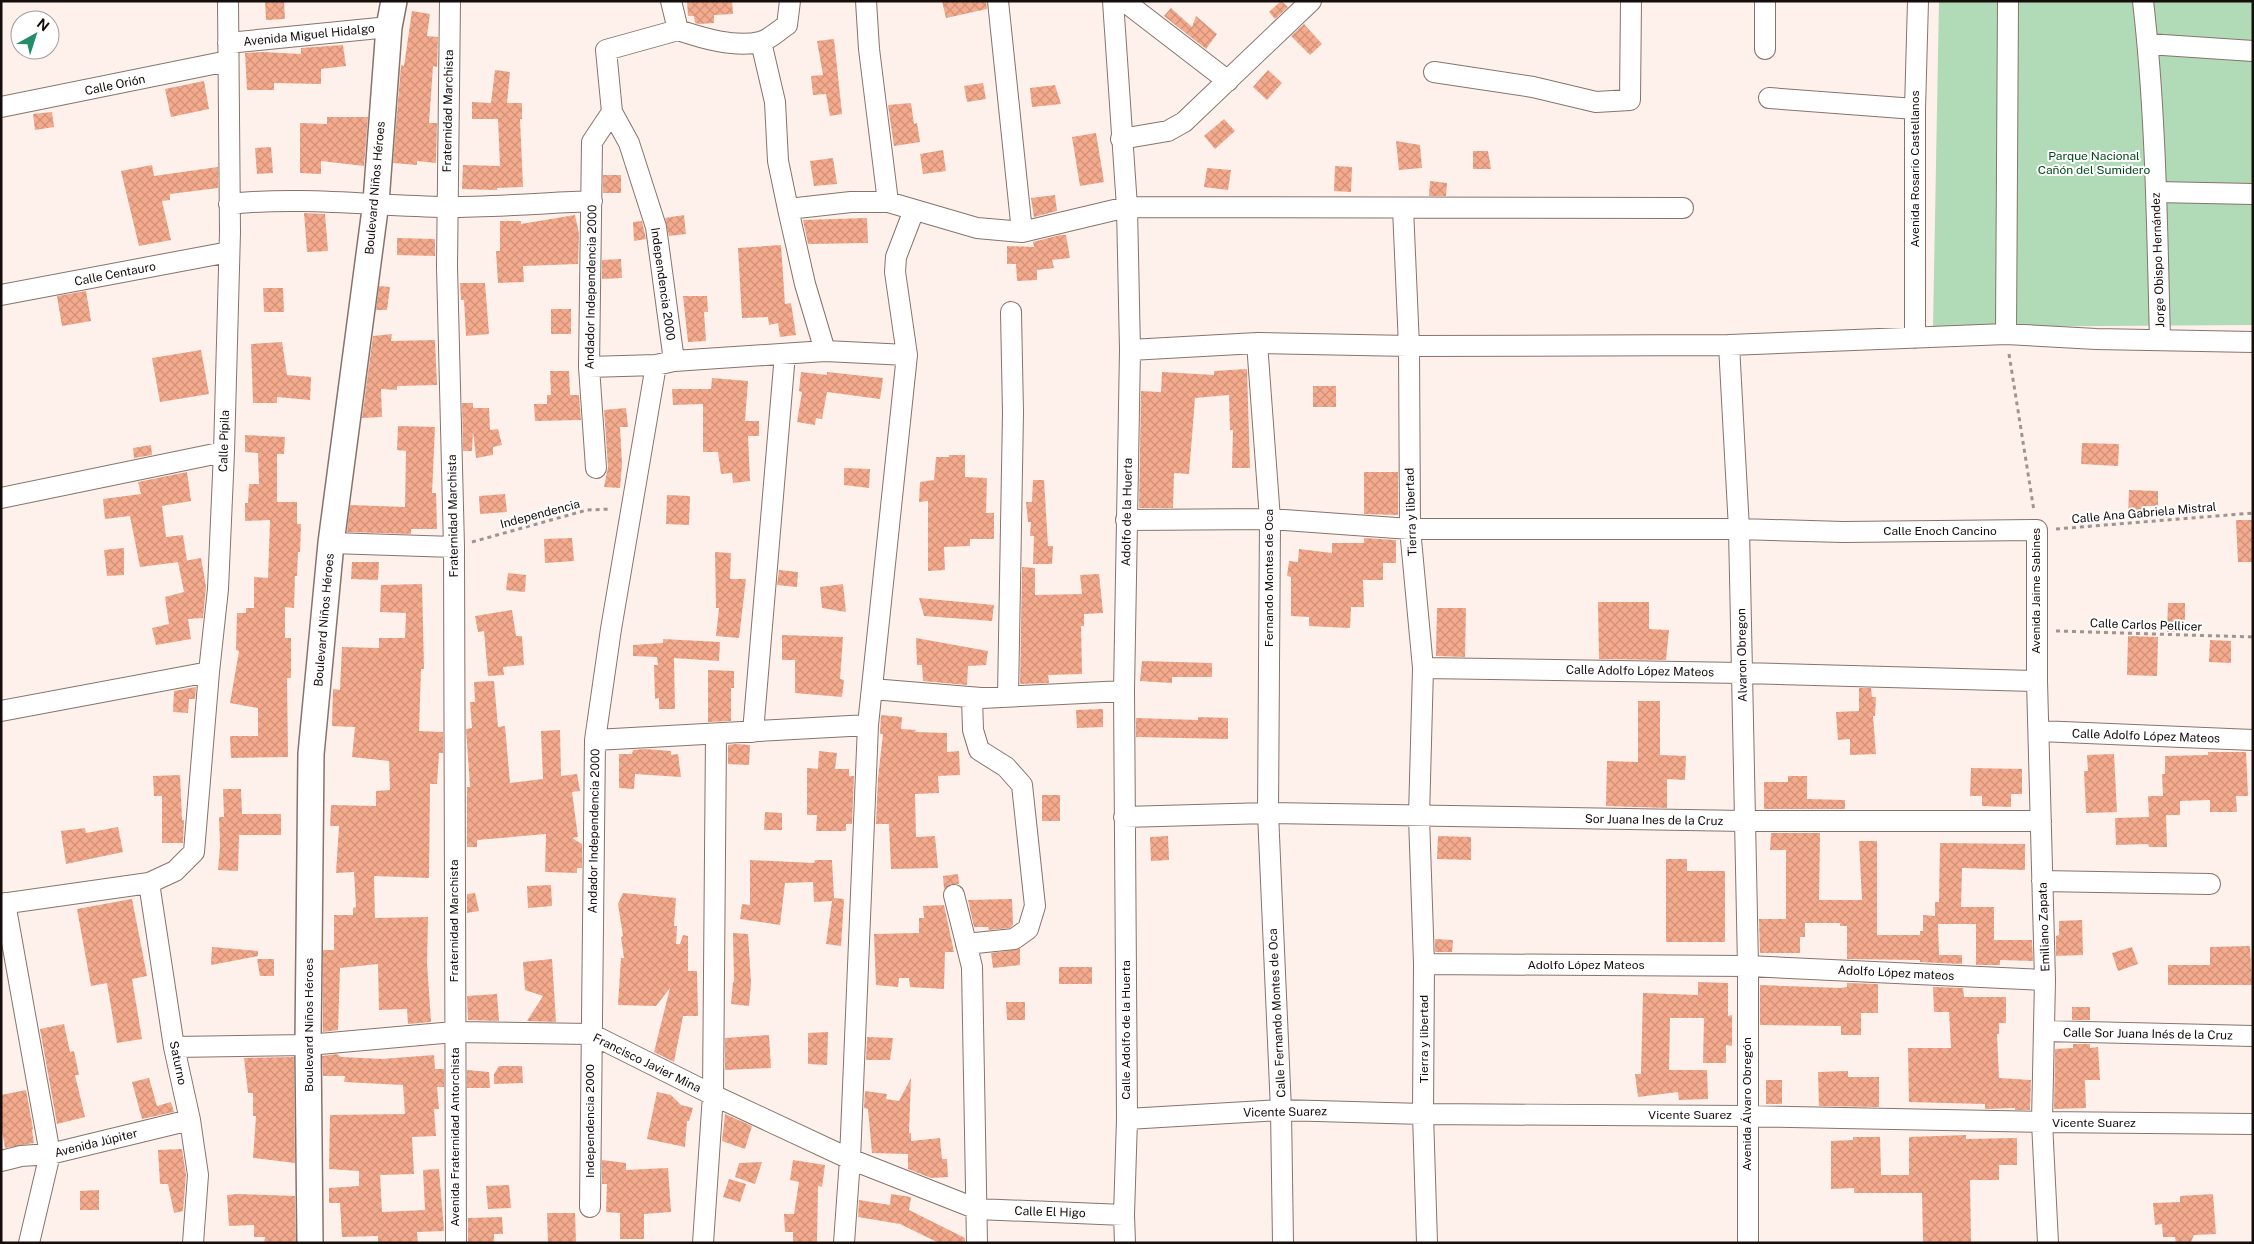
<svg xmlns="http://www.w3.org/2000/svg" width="2254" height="1244" viewBox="0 0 2254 1244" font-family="'Public Sans',sans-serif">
  <defs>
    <pattern id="building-cross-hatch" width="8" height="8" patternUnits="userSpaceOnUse" patternTransform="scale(1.25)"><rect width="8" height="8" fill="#f4aa8d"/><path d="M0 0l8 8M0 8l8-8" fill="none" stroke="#d09178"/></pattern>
  </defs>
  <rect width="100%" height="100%" fill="#fef1eb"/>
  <path fill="#b0dbb6" d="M1939,1H2253V325L1933,327Z"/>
  <path fill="url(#building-cross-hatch)" d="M265,1H284L285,19L266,20Z
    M687,1H732L733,14L714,15V23L699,24L695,23L694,16H688Z
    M942,1H986L987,9L946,18Z
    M1281,1L1288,7L1275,19L1269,12Z
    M1171,8L1192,27L1196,16L1217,34L1206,49L1164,16Z
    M412,11L430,14L427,36L438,37L437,67L433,66L429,123H437L436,163L417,161V165L393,163L401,65L404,66Z
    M1304,24L1322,44L1310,55L1291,36Z
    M834,39L842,114L830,116L826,94L813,95L811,76L823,75L817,41Z
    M343,45L346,66L321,69V84L274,83V90H247L245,53L262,52L301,54V48Z
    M495,70L510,72L507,103H522V119H520L523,187L497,188V190L462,189L463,165L500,166L498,119H472V102L491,103Z
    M1268,70L1282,83L1267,100L1253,87Z
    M204,81L209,109L171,117L165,89Z
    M983,83L986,99L967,102L964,86Z
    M1055,85L1061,104L1032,107L1030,88Z
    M911,103L914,124L917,123L920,142L894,146L888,105Z
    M52,112L54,127L35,130L33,114Z
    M327,117H368L364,166L321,161V174L300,173V123L327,124Z
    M1224,119L1235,131L1215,149L1204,136Z
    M1096,133L1104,182L1080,186L1072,137Z
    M1396,141L1420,145L1422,168L1399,170Z
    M271,147L273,173L257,174L255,148Z
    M943,150L946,171L923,174L920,154Z
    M1473,151H1488L1491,169H1473Z
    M833,158L837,184L814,186L810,161Z
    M152,165L154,176L218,167V188L170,194V200L162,201L171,240L139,246L121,171Z
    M1335,166L1352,167L1351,192L1334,191Z
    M1207,168L1231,170L1228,190L1204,187Z
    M603,175H621V193H603Z
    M1430,181L1447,183L1446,196H1429Z
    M1055,195L1057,211L1034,217L1031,198Z
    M304,213L325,214L328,251L307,252Z
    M575,215L579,234L578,264L523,266L524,282L498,283L496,251H500V221H521V224Z
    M684,215L686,234L669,236L665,218Z
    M867,218L868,243L808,244L803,220Z
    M642,221L646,239L634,241L633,222Z
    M1060,235H1066L1070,258L1052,260L1054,268L1037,270V280L1017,281L1016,264H1007V246L1034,247L1033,242Z
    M397,238L435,239V256L397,255Z
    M781,245L785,304L791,303L796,335L780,337L778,323L769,325L768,317L742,318L738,248Z
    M621,259L622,278L602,279V260Z
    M460,283H485L489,334L466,336L464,300H461Z
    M379,286L390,287L387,310H376Z
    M263,288H283L284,312H264Z
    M86,291L91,321L62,326L57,296Z
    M683,296H707L708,312H704L706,341L688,342Z
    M551,309H571V334H551Z
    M392,334L391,341L435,340L437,385L397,386V390L381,389L382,417L362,418L373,336Z
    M282,342L287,375L311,377L310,400L277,397V403H253L251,344Z
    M201,350L209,394L160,402L152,358Z
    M1247,369L1250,468H1232L1233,430H1230L1229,395L1195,398L1189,474L1174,473L1173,508H1139L1141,391L1161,392L1162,372L1214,375V371Z
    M550,371H569L570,395H579L581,420L535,421L534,404H547V395H551Z
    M801,372L827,375V372L883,378L880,399L827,392L822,419L816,418L815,425L797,422L802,392L799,391Z
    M712,378L748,381L745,421H759V436H748L750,481L733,483L732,473L721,474L718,452H703V404L673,405L672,389H711Z
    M1313,386H1336V407H1313Z
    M462,403H473V408H489L490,430L498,429L502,445L493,447V455L476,458L473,431L472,451H463Z
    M626,408L628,427H620L622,464L620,488L604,487L608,467L604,410Z
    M398,426L435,427L432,493H436L437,529H411V534L347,532L350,505L405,507L406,451L397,450Z
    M245,435L285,437L284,454H277V502H297V524H301L300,552H298L297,576H295L294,608L285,607V638H291V678H287L288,757L231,758L230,736H258V708L230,703L239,651L236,650L237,613H246V608H254V577L268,578L270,520L245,521V503H248L249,484H259L258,453L245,452Z
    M2082,443L2119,444L2118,466L2081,464Z
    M151,445L152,455L134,458L133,448Z
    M949,455H965V477L987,478L986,513H994V539H970V546L944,547L945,570L928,571V501L919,502L920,482L934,480L936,457H949Z
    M844,468L870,469L869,488L844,485Z
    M187,472L191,501L162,506L166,537L183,535L187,561L140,567L130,516L105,519L103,499L141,494L138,482Z
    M1364,472H1398V515L1364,514Z
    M1033,480H1044L1048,546H1053L1052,564H1033L1034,536H1030L1031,522H1028L1026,502H1032Z
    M2129,490L2158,491V506H2146L2145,517H2128Z
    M505,494L507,512L480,514L479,496Z
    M667,495L690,496L689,525L666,524Z
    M2236,520H2253V562H2238Z
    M572,538L574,561L545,563L544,539Z
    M1364,538L1396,540V563H1383V580H1363L1364,607H1351L1350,628L1309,626V617L1291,616V577L1287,576L1289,561L1298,562L1299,549L1332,553V543H1364Z
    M124,548V575L107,576L104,550Z
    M715,552L731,553L730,579H746L739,638L716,636L719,608H716Z
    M201,558L206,587L203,618L188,619L191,639L156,645L152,628L169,624L165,597L184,592L178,562Z
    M352,562H379L378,580L351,579Z
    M1022,567L1035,568V595L1082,594L1080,575L1099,574L1103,613L1084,614V626H1081L1082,674L1048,675L1049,683L1020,684Z
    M779,570L798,572L797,587L777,585Z
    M508,573L526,575L525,592L506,590Z
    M422,584L424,669H421L419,731L443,732V753H439L437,784H430L429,878L374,876L375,918L428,917L427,963L431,1022L408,1024L407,1009L379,1010L378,964L340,968L338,1030L323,1032V950H334V915H353V908L356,907L354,872L336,873L339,826H330L331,805L376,806V791L390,790L389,761L352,757L355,727L332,726L333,689L340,690L342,647L379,648V638H405L406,613L380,612L381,585Z
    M843,584L846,612L822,608L820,587Z
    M919,598L994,605L992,621L924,616Z
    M1598,602H1649V629L1669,630L1666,660L1599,659Z
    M2168,603H2185V632H2167Z
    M1437,608H1466L1465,657L1436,656Z
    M512,610L516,636H522L524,665L503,667L504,675L488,676L484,631L478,632L475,616Z
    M782,635L843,637L840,679L844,680L842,697L795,693V660H782Z
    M2128,636L2158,637L2157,676L2127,675Z
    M916,638L988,651L986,665L968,666L967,685L923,681L922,665H917Z
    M663,639L720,642L719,661L674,658L675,709H659V698L655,699L654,665H658L657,657L633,656V645L663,643Z
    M2210,640L2231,641V663L2209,662Z
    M1142,661L1212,663V677H1172V683L1140,681Z
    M708,670L734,671V688H731V721L708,722Z
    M494,681L498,727L505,726L510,783L543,779L541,731L560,730L561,776L577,774L580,791L572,792L578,837L572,838L582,844V868H577V873L545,872L546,834L477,840V847H467V787H470L466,729L472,728L470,702H475L474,682Z
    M196,687L195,699H189L188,713L173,712L174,691Z
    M1859,688H1871L1872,697H1876L1875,716H1873L1876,754L1850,755V739L1838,740L1836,712L1859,711Z
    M1638,701H1660V755L1686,756L1685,780L1667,779V808L1606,806L1607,761L1638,762Z
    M1103,709V727L1077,728L1076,710Z
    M881,715L902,717L901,729L916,730L915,732L947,733V752L959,751L960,775L938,776L939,793L915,794L916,837L935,836L938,868L891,869L889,824H876L878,778L883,734H880Z
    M1198,717L1228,718V739L1136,737V718L1198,720Z
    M736,744L750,745L749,765L728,764V745Z
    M645,749L671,751V755L678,754L681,777L635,774L634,789L619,788V754H632L633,750Z
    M819,751L837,753L835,769H849V776H854L852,824H846V831H816L817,815H807V768L818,769Z
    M2208,752H2246L2248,796H2236L2237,812H2210V800L2180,801V815H2166L2167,847H2149L2148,844L2116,845L2115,818L2149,817L2148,796H2163L2162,774H2165V756L2208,755Z
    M2114,754L2117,812L2086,813L2084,771H2088L2087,755Z
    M1971,768L2022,769V794H2011V807L1982,806V796H1970Z
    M180,775L182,820H184L183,843H162V796H154L153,776Z
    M1788,776H1807V799L1845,800V809H1764V782H1788Z
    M223,789H241L242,814H281V835H239L238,871L218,870L220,847L219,817H224Z
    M1042,795H1060V821H1042Z
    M765,812L782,813V830H764Z
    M118,827L123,852L66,864L61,831L85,828L86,833Z
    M1771,833H1820L1819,900H1862L1859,841H1877V935H1920V931H1923V915L1935,916V902H1939L1940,843L2025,844V870L1962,868L1961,907H1994V940H2032L2033,961L2000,960V965H1976V924H1938L1939,955H1962V964L1920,962V960L1847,959V926H1840V923H1805V937H1800V953H1760L1759,919H1786V850H1770Z
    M1168,836L1169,860L1151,861L1150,837Z
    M1438,836L1471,837V860L1437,859Z
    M1666,859H1687V871H1725V942H1666Z
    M750,860L814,863L815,860H832L834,898L844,899L841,946L826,944L832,901L814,902L813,882L785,883L780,925L740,919L742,904L750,905Z
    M958,874L959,884H951L944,889L943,876Z
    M551,885L552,906L528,908L527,886Z
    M475,893L479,911L467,913V894Z
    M623,893L676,898L674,926H677L676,944H680L683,935L688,936V971H697L698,1016H683L674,1062L654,1052L670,988L656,1006L618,1005L621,958H624L621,937L623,936L618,904Z
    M132,899L147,976L132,979L142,1039L117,1043L107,983L91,986L77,909Z
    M1012,899L1013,925L1010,928L989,930L988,927H974L968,900Z
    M944,905L954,952H945L944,989L910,987L909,978H899L898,987L876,985L874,934L919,933V918H924L923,906Z
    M2082,920L2083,955L2056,956V936L2059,935V921Z
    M733,933L748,934L751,983L749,1006L731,1004L733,982H734Z
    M1435,939L1453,940L1452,952H1435Z
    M2250,946L2252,985H2168V965H2210V947Z
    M212,947L258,951V956L211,965Z
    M2132,947L2138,964L2118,971L2112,953Z
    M1020,949V965L993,968L991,953Z
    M257,959H274V976H260Z
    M552,959L556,1022L527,1021L543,996L525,990L523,962Z
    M1059,967H1092V984H1059Z
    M1698,982L1728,983V1016L1732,1015V1046L1726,1045V1063H1703L1704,1018H1670L1669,1070H1707L1708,1099L1679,1100L1678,1092L1638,1097L1635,1074H1641L1643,993L1698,995Z
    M1847,983L1878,984V1013H1861V1035H1841V1026L1760,1025V985L1841,988L1847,987Z
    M1933,987L1963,988L1964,997H2006V1023H1999V1034H1997L1999,1078L2031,1080L2030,1110H2015V1108L1985,1109V1104L1909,1102L1908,1048H1951L1949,1012H1934Z
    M497,994L499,1021L468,1020L467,996Z
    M1006,1002H1025V1020H1007Z
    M2072,1007H2090V1020H2072Z
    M64,1024L70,1052L74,1051L79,1075H75L85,1117L57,1124L40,1029Z
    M828,1032L827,1065L808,1064V1033Z
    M769,1035L771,1068L725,1070V1038Z
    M867,1037L893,1038L890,1060H866Z
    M2073,1044H2090V1048L2098,1047L2100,1080H2085L2086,1108L2054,1109L2055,1049L2073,1048Z
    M337,1054L341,1057L382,1059L434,1055L435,1069H444V1087H437L439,1109H434L436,1136L412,1137L414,1174L380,1175L382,1212L425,1210L423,1170L439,1169L444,1231L417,1232L418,1243H378V1236L342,1237L340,1203H329V1188L359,1186V1171L329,1169L330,1115L405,1114L403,1085L344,1082L345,1076H323L322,1056Z
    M294,1057L295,1163L253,1158L256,1116H253V1093H248L244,1058Z
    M499,1066H522L523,1083L494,1084V1074Z
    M467,1070L489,1072L490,1088H467Z
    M1848,1071V1077H1879V1107L1819,1106L1818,1072Z
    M149,1078L157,1106L171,1102L174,1112L142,1119L132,1082Z
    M911,1078L909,1133H911V1141L940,1138L942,1159H947L948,1177L931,1178L908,1169V1154L872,1153L868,1109L864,1108L865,1091L887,1094L886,1099L899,1101Z
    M1766,1080H1782V1104H1766Z
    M26,1090L33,1129L32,1130L34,1143L5,1148L1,1124V1095Z
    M657,1092L671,1095L681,1105L693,1108L689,1121H687L685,1147L647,1139Z
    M725,1114L752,1126L745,1149L722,1141Z
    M1966,1135V1139L2017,1138V1165H1999V1180H1970L1971,1243H1923L1922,1193H1854V1188L1831,1189V1141L1853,1140V1137H1880L1881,1175H1909V1137Z
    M182,1149L186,1175L183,1211L174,1213L168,1184H160L158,1150Z
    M602,1160L626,1163V1170L668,1168L671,1212L644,1214V1239H620V1213L606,1212L607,1184H602Z
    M793,1160L825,1165L822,1187L818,1186L817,1243H793V1232H785L784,1214H794L799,1182L790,1180Z
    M762,1162L755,1184L735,1177L739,1163Z
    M729,1179L746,1184L740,1202L723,1197Z
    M509,1185L511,1208L488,1209L486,1186Z
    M99,1190V1210H80V1191Z
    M238,1194L295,1196L296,1243H264L265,1237H254V1225L229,1226L227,1195Z
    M891,1194L911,1197L909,1210L965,1238V1243H939L900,1224L858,1217L859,1200L890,1205Z
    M2213,1194L2216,1234L2194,1235L2191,1242L2176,1243L2175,1237H2163L2162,1224L2155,1225L2153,1203L2180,1202V1196Z
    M547,1213H575L576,1243H548Z
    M502,1217L503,1234H494V1243H468V1218Z"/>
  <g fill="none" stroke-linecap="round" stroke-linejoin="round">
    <g stroke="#87736c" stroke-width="22">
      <path id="minor" d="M450,1L447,267L454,547L456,1243
        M671,1L678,30C702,38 735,48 760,42C769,40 779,30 787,25L790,1
        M866,1L869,49L888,202
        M998,1L1022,232
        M1113,1L1127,207L1130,350L1124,691L1127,1119L1124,1215L1125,1243
        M1124,1L1228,81
        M2143,1C2156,113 2157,227 2160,340
        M761,42L775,102L778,161L788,209L805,284L825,351
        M228,43L389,27
        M2148,44L2253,51
        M1765,49V1
        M1434,72L1533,87L1596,102L1630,100L1631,1
        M1769,98L1915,109
        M1,107L228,61
        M1121,139L1168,131L1184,122L1311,1
        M2156,192L2253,194
        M229,204C302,196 374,206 447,207C495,207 544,203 592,201
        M1403,208L1409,346L1410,529L1423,668L1419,817L1424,964L1423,1114L1427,1243
        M788,209L851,202H888L977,228L1022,232L1127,207L1683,208
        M1,295L229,252
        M2006,334L2008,1
        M1915,338V109L1918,1
        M1257,343L1270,519L1268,813L1281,1110L1283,1243
        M1729,345L1739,529L1742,673L1748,966V1243
        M1130,350L1257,343L1409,346L1729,345L2006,334L2096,339L2253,342
        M674,361L656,227L629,143L612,112L606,50L678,30
        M589,367L656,365L674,361L825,351L907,355
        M596,468L589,367L592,142L612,112
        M1,498L224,452
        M1126,520L1270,519L1410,529H1739L1843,532L2037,530V681L2045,980L2042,1122L2048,1243
        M331,543L454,547
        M1423,668L1742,673L2037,681
        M872,689L981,698L1124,691
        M1008,696L1013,413L1011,312
        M1,711L209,672
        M2039,731L2253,740
        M753,732L785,354
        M595,740L868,725
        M1124,817L1268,813L1745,821H2041
        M2042,881L2210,884
        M149,883L174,1047L190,1120L198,1175L193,1243
        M954,895L972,967L977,1243
        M5,903L50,1154L29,1243
        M1,904L149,883L175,871L194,852L209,672L218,589L224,452L230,232L228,1
        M966,944L1014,939L1028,929L1035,906L1022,785L1006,767L979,750L973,730L972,698
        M1424,964L1748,966L2045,980
        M2044,1031L2253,1036
        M174,1047L308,1045L454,1032L591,1034L713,1095L850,1159L977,1209L1124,1215
        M1127,1119L1281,1110L1423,1114L1747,1116L2042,1122L2253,1124
        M1,1161L21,1156L50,1154L190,1120
        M590,1207L595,740L611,629L656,365
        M703,1243L713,1095L716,734
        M844,1243L850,1159L868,725L907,355L895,272L896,257L914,210"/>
    </g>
    <g stroke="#87736c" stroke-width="28">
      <path id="tertiary" d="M310,1243L308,1045L311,754L331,543L376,202L389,27L394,1"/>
    </g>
    <path stroke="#9f9490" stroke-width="3" stroke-dasharray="4 4" stroke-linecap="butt" d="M2009,354L2034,511
      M2056,529L2253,513
      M472,542L587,510L611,509
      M2056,631L2253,637"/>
    <use href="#minor" stroke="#fff" stroke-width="20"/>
    <use href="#tertiary" stroke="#fff" stroke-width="25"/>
  </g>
  <g text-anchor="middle" stroke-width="4" stroke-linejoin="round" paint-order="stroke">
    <g font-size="12" fill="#140d0b" stroke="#fff">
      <text transform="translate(309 35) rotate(-6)" y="4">Avenida Miguel Hidalgo</text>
      <text transform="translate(115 85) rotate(-12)" y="4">Calle Orión</text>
      <text transform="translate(448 111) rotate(-89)" y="4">Fraternidad Marchista</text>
      <text transform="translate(1915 169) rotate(-90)" y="4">Avenida Rosario Castellanos</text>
      <text transform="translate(375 188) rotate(-85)" y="4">Boulevard Niños Héroes</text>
      <text transform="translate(2158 260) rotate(-92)" y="4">Jorge Obispo Hernández</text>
      <text transform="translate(115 274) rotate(-11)" y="4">Calle Centauro</text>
      <text transform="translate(663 284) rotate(82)" y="4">Independencia 2000</text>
      <text transform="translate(591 287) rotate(-89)" y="4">Andador Independencia 2000</text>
      <text transform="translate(224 441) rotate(-88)" y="4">Calle Pípila</text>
      <text transform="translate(1127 512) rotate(-89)" y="4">Adolfo de la Huerta</text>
      <text transform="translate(1411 512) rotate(-92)" y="4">Tierra y libertad</text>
      <text transform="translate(2144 513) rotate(-5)" y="4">Calle Ana Gabriela Mistral</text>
      <text transform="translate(540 514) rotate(-15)" y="4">Independencia</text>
      <text transform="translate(453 516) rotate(-91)" y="4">Fraternidad Marchista</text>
      <text x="1940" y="535">Calle Enoch Cancino</text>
      <text transform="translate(1269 578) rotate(-90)" y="4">Fernando Montes de Oca</text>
      <text transform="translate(2036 591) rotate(-90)" y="4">Avenida Jaime Sabines</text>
      <text transform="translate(324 620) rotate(-85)" y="4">Boulevard Niños Héroes</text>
      <text transform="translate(2146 625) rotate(2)" y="4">Calle Carlos Pellicer</text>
      <text transform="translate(1742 655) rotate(-91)" y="4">Alvaron Obregon</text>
      <text transform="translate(1640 671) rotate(1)" y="4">Calle Adolfo López Mateos</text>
      <text transform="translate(2146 736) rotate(2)" y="4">Calle Adolfo López Mateos</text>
      <text transform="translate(1654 820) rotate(1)" y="4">Sor Juana Ines de la Cruz</text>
      <text transform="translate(594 831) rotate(-89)" y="4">Andador Independencia 2000</text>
      <text transform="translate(454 921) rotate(-90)" y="4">Fraternidad Marchista</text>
      <text transform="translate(2044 927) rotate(-92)" y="4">Emiliano Zapata</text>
      <text x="1586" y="969">Adolfo López Mateos</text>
      <text transform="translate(1896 973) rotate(3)" y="4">Adolfo López mateos</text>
      <text transform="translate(1277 1013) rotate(-93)" y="4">Calle Fernando Montes de Oca</text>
      <text transform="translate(309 1025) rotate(-90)" y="4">Boulevard Niños Héroes</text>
      <text transform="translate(1126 1030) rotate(-90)" y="4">Calle Adolfo de la Huerta</text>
      <text transform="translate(2148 1034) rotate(1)" y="4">Calle Sor Juana Inés de la Cruz</text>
      <text transform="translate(1424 1039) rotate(-90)" y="4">Tierra y libertad</text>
      <text transform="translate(178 1063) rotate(78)" y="4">Saturno</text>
      <text transform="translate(647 1063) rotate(26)" y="4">Francisco Javier Mina</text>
      <text transform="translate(1747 1104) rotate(-90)" y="4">Avenida Álvaro Obregón</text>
      <text transform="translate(1285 1112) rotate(-1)" y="4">Vicente Suarez</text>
      <text x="1690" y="1119">Vicente Suarez</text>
      <text transform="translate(590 1121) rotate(-90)" y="4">Independencia 2000</text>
      <text x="2094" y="1127">Vicente Suarez</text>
      <text transform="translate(455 1137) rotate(-90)" y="4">Avenida Fraternidad Antorchista</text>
      <text transform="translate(96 1143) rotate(-14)" y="4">Avenida Júpiter</text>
      <text transform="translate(1050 1212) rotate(2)" y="4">Calle El Higo</text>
    </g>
    <g font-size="12" fill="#004819" stroke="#fff">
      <text x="2094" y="160">Parque Nacional<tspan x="2094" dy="14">Cañón del Sumidero</tspan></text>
    </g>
  </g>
  <rect width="2254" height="1244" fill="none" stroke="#140d0b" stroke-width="5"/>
  <g transform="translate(35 35) rotate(39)"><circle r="24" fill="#ffffff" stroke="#a19e9d"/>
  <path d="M0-4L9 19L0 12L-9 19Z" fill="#238c69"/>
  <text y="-8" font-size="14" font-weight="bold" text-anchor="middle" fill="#140d0b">N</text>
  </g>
</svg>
